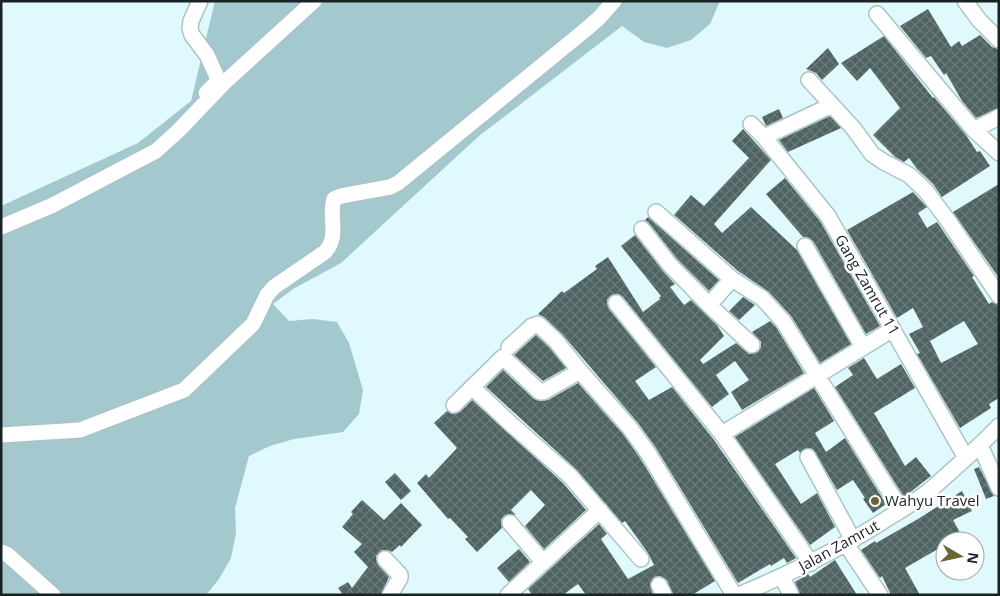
<svg xmlns="http://www.w3.org/2000/svg" width="1000" height="596" viewBox="0 0 1000 596" font-family="'Open Sans',sans-serif">
  <defs>
    <pattern id="building-cross-hatch" width="8" height="8" patternUnits="userSpaceOnUse" patternTransform="scale(1.25)"><rect width="8" height="8" fill="#4f6462"/><path d="M0 0l8 8M0 8l8-8" fill="none" stroke="#6a7a79"/></pattern>
  </defs>
  <rect width="100%" height="100%" fill="#e0f9fd"/>
  <path fill="#a3c8ce" d="M215,1H720L710,24L691,40L667,48L644,42L622,26L479,136L341,263L293,289L273,304L289,321L313,319L337,322L349,343L363,390L359,414L343,432L294,439L270,446L249,456L235,508L236,533L231,558L219,579L206,595H1V206L138,143L191,101Z"/>
  <path fill="url(#building-cross-hatch)" fill-rule="evenodd" d="M928,9L951,47L959,41L962,46L980,35L992,47L999,49V108L976,118L962,101L946,73L944,75L931,56L926,58L900,26Z
    M884,36L933,98L934,97L966,135L977,152L980,151L990,166L942,197L933,184L917,169L909,158L904,162L895,157L873,135L900,108L895,101L870,68L857,81L841,63Z
    M828,48L839,64L822,80L816,73L806,69Z
    M779,109L783,118L766,126L762,117Z
    M830,116L841,128L788,152L779,140Z
    M743,129L771,160L714,224L722,233L751,207L797,250L851,344L820,363L791,316L769,292L738,271L674,215L691,195L704,206L749,158L732,141Z
    M785,178L820,221L880,326L866,334L813,241L809,238L803,237L766,194Z
    M999,184V278L953,212Z
    M913,192L927,207L918,213L927,228L937,222L974,276L972,277L989,304L992,302L999,305V398L989,404L991,408L960,428L917,354L920,353L909,334L923,327L913,308L897,318L847,230ZM964,321L978,344L941,363L930,341Z
    M648,217L719,280L709,291L677,259L649,223L645,220Z
    M635,235L663,271L675,284L670,287L684,305L691,300L717,325L724,336L700,360L703,364L736,343L749,354L758,352L761,347V342L752,332L770,321L776,327L804,373L742,410L731,392L749,380L735,361L716,375L729,394L712,407L623,297L619,294H614L610,296L607,300L609,309L656,367L635,381L649,400L672,387L714,440L796,558L787,563L784,558L771,566L770,564L738,583L656,448L638,423L563,335L544,317L538,314L562,291L564,293L597,269L595,266L608,257L643,312L660,299L659,298L661,296L621,246Z
    M743,297L755,305L739,320L729,311Z
    M536,335L549,347L566,368L543,381L514,355Z
    M864,358L877,379L901,364L915,388L874,413L905,466L916,457L931,476L904,497L835,387L853,375L848,368Z
    M503,370L534,399L540,401L548,400L578,383L623,434L640,458L715,581L692,595H673L667,580L659,576L654,577L650,584L653,595H586L578,584L563,595H532L528,589L599,524L607,534L601,539L628,579L654,565L648,553L625,521L622,523L577,470L486,387Z
    M814,388L834,421L815,433L826,452L845,438L886,504L873,513L863,499L865,498L853,480L837,490L813,449L808,448L800,453L798,450L775,464L801,504L817,493L835,527L810,545L735,437Z
    M472,400L563,483L586,510L544,549L525,526L545,505L531,490L511,510L516,515L509,514L504,516L501,520L502,528L477,552L465,539L468,537L450,518L448,519L417,483L426,474L429,478L457,448L434,423L447,411L452,414L460,412Z
    M979,467L994,496L986,499L974,469Z
    M395,473L411,491L401,500L385,482Z
    M962,491L972,511L953,520L963,538L958,541H945V545L905,568L920,595H891L882,576L880,578L861,550L875,541L876,543L918,519Z
    M362,500L384,520L401,503L422,525L401,547L400,545L392,552L387,550H382L376,556L378,565L389,577L381,595H343L338,588L348,582L352,588L368,567L354,552L362,544L342,527L353,514L351,512Z
    M519,549L530,562L509,582L497,568Z
    M835,560L857,595H800L795,582L808,574L810,577Z"/>
  <g fill="none" stroke-linecap="round" stroke-linejoin="round">
    <g stroke="#acc3c7" stroke-width="18">
      <path id="minor" d="M200,1L191,21L190,29L192,35L207,55L217,77L216,83L206,93
        M965,1L979,20L999,40
        M877,14L974,130L999,153
        M809,80L854,129L872,154L884,162L909,175L926,191L949,222L999,296
        M751,124L764,137L828,216L966,458
        M974,130L999,117
        M764,137L832,105
        M656,212L732,279L762,298L783,321L901,510
        M1,227L51,206L156,151L179,130L225,82L314,1
        M642,229L670,265L709,305
        M805,246L863,347
        M732,279L709,305L752,345
        M616,303L722,434L811,563
        M509,347L532,326L538,324L556,341L580,371
        M472,387L511,424L570,476L641,559
        M454,405L503,357L540,392H543L580,371L630,428L648,453L734,595
        M722,434L893,329
        M1,435L80,430L184,390L253,324L267,295L274,287L325,252C340,235 328,219 334,199L341,196L390,187L398,183L584,31L599,18L614,1
        M980,445L999,488
        M808,457L853,540
        M510,523L543,562
        M846,544L880,595
        M1,552L8,555L53,595
        M385,559L400,575V578L390,595
        M782,577L791,595
        M659,585L664,595
        M508,595L600,510
        M739,595C791,573 841,549 888,518C902,510 916,501 929,491C953,470 977,449 999,426"/>
    </g>
    <use href="#minor" stroke="#fff" stroke-width="15"/>
  </g>
  <circle fill="#6a6531" stroke="#fff" stroke-width="2" cx="875" cy="501" r="5"/>
  <g text-anchor="middle" stroke-width="5" stroke-linejoin="round" paint-order="stroke">
    <g font-size="15" fill="#1a2324" stroke="#fff">
      <text transform="translate(867 285) rotate(60)" y="5">Gang Zamrut 11</text>
      <text transform="translate(839 546) rotate(-29)" y="5">Jalan Zamrut</text>
    </g>
    <g font-size="15" fill="#1a2324" stroke="#fff" text-anchor="start">
      <text x="885" y="506">Wahyu Travel</text>
    </g>
  </g>
  <rect width="1000" height="596" fill="none" stroke="#1a2324" stroke-width="5"/>
  <g transform="translate(960 556) rotate(99)"><circle r="24" fill="#ffffff" stroke="#a3a7a7"/>
  <path d="M0-4L9 19L0 12L-9 19Z" fill="#6a6531"/>
  <text y="-8" font-size="14" font-weight="bold" text-anchor="middle" fill="#1a2324">N</text>
  </g>
</svg>
